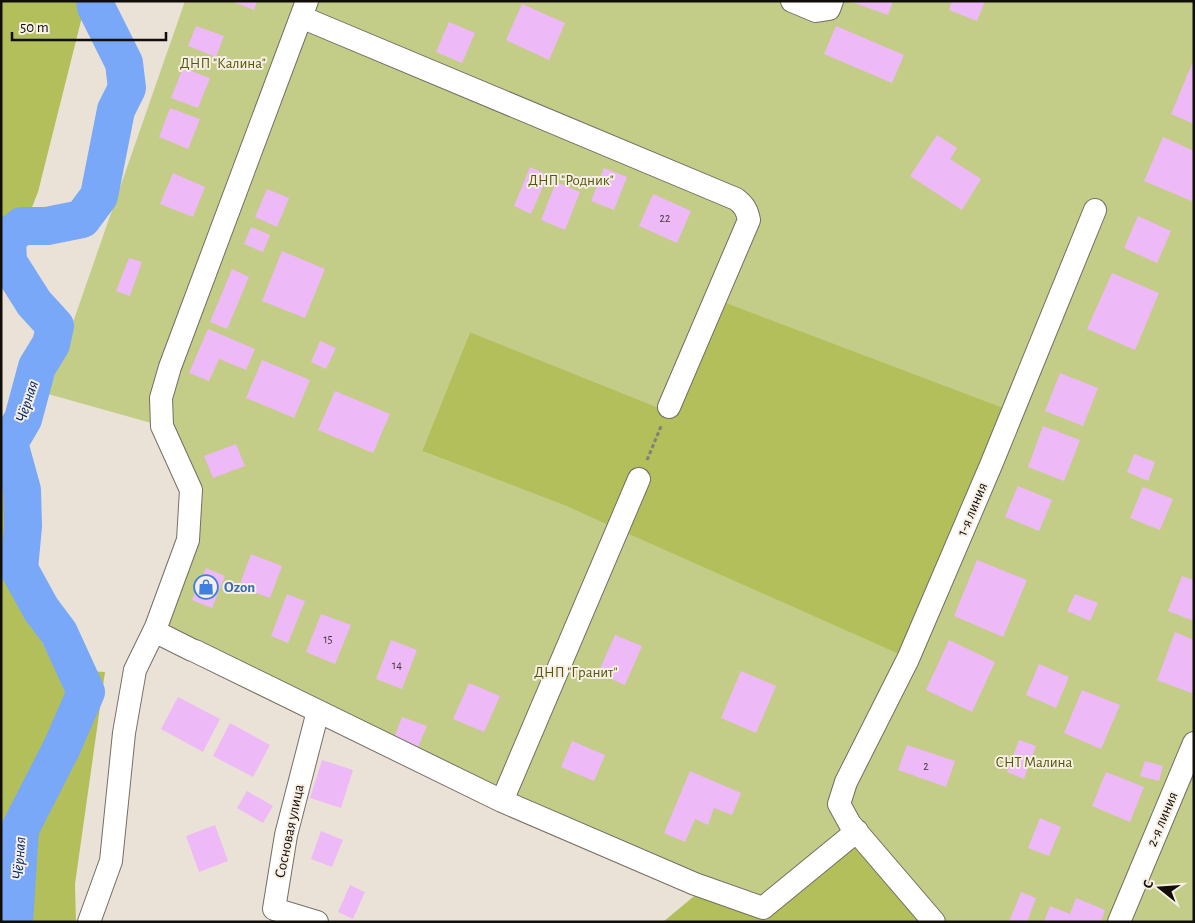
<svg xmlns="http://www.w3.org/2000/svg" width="1195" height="923" viewBox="0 0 1195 923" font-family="'Alegreya Sans',sans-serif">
  <rect width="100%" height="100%" fill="#ebe2d7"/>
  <path fill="#c3cd87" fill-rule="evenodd" d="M185,1H1194V922H933L763,908L153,631L191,490L162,426L48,394ZM470,332L667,411L643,539L566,506L422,451Z"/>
  <path fill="#b3bf5a" d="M1,1H86L38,192L1,286Z
    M718,300L1011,411L906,657L566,506L422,451L470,332L667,411Z
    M1,468L4,480L7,574L56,669L105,672L75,884L76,922H1Z
    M857,833L933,922H663L705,887L763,908Z"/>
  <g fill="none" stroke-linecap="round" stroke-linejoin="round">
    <path stroke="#79a8f8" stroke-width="38" d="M14,922L20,829L62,747L86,692L59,633L41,609L19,569L23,526L22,490L9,443L23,419L37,367L51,344L55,326L34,303L8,262L7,238L22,226H47L82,219L99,196L116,110L127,88L124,63L96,7L95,1"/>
  </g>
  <path fill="#eeb9f7" d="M231,1H257L254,10Z
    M849,1H893L888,15Z
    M952,1H985L977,21L949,10Z
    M522,4L565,23L549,60L506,40Z
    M449,22L475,33L462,63L436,52Z
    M196,26L224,36L216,57L188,46Z
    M836,26L904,55L892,83L824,54Z
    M1194,59V124L1171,114Z
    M183,68L210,78L198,108L171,98Z
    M170,108L200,119L188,149L159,137Z
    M937,135L957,148L950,159L981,179L962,210L910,176Z
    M1163,137L1194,151V202L1144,181Z
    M530,167L548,175L531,214L514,206Z
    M604,168L627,177L614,210L591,201Z
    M173,173L205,187L193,217L160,204Z
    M556,182L580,192L565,230L541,220Z
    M267,189L289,198L277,227L255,217Z
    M653,194L691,211L677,243L639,226Z
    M1138,216L1171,231L1157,263L1124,248Z
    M251,227L270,235L263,252L244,244Z
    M282,251L325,269L305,318L262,301Z
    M129,258L142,262L130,296L116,291Z
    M232,269L249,277L227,329L210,322Z
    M1112,273L1159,293L1135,350L1087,329Z
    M208,329L255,349L246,370L219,359L209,381L189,373Z
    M320,341L336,348L326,369L311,362Z
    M262,360L310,380L294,418L246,398Z
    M1060,373L1098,388L1083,426L1045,411Z
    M335,391L390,414L373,453L318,430Z
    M1043,426L1080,440L1064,481L1028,467Z
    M236,444L245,466L213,478L204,456Z
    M1134,454L1155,462L1148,481L1127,472Z
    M1018,486L1052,500L1039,531L1005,517Z
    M1143,487L1173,499L1160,530L1130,518Z
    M251,554L282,566L270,598L239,587Z
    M977,560L1027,580L1003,637L954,616Z
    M206,568L225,576L212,608L192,600Z
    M1182,576L1194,580V621L1168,611Z
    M287,594L305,601L288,643L271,636Z
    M1075,594L1098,603L1090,621L1067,611Z
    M321,614L351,625L335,664L306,652Z
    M1175,632L1194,640V694L1157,680Z
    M615,635L642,646L625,685L598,673Z
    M391,640L417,650L402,689L376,679Z
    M949,640L995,662L972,712L926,690Z
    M1039,664L1069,677L1056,708L1026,695Z
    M741,671L776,686L756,733L721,718Z
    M469,683L500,696L484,732L453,719Z
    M1082,690L1120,705L1101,749L1064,733Z
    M178,697L220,719L203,752L161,729Z
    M402,717L427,726L418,747L394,738Z
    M230,723L270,745L253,777L213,756Z
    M1019,740L1036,746L1024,779L1007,772Z
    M572,741L605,755L594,781L561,767Z
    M907,745L955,761L946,787L898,770Z
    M322,760L353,770L341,808L310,798Z
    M1145,761L1163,766L1159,781L1140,776Z
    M690,771L741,793L732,815L714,808L708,825L695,819L685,842L664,833Z
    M1106,772L1144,787L1130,822L1092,806Z
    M247,791L273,806L263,823L237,808Z
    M1040,818L1061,827L1049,856L1028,848Z
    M215,825L228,861L199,872L186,836Z
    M321,831L343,840L332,867L311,859Z
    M350,885L365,892L353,919L338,912Z
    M1021,892L1036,898L1027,922H1009Z
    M1076,898L1105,910L1101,922H1044L1050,906L1070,914Z"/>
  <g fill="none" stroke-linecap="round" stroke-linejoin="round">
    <g stroke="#756e63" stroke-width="24">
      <path id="minor" d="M792,1L816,11L829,9L832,1
        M301,17L736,199C744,205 747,210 749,220L669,407
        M154,631L192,650
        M195,651L502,801L695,884L763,908L857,831
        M502,801L639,479
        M89,922L111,861L124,733L135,670L156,627L188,540L191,490L162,426L161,398L170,367L307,1
        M317,922L274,909L286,835L318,711
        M934,922L850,824L839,804L846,782L908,659L991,465L1095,210
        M1119,922L1194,743"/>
    </g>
    <path stroke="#857e77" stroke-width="3" stroke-dasharray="4 2.5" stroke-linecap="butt" d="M647,460L662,424"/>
    <use href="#minor" stroke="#fff" stroke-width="22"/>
  </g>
  <defs>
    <g id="shop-ring" transform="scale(1.25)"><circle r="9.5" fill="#f8efe4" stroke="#3f7fe0" stroke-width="1.5"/><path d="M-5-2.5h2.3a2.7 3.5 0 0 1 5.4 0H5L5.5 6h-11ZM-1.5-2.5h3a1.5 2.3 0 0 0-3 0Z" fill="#3f7fe0"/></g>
  </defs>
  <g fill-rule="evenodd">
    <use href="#shop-ring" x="206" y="587"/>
  </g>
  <g text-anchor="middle" stroke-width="4" stroke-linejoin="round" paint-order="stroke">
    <g font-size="12" fill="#483945">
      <text x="665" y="222">22</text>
      <text x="328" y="643">15</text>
      <text x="397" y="669">14</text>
      <text x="926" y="770">2</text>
    </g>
    <g font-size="15" fill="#52590c" stroke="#f8efe4">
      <text x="223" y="68">ДНП "Калина"</text>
      <text x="571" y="185">ДНП "Родник"</text>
      <text x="576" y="677">ДНП "Гранит"</text>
      <text x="1034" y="767">СНТ Малина</text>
    </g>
    <g font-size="15" fill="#110e0a" stroke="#f8efe4">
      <text transform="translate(972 509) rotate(-67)" y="5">1-я линия</text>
      <text transform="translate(1162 819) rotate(-67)" y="5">2-я линия</text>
      <text transform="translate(289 831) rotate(-78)" y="5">Сосновая улица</text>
    </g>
    <g font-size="15" font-weight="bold" fill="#366cbe" stroke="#f8efe4" text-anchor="start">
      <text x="224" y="592">Ozon</text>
    </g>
    <g font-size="16" font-style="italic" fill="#01276b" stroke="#f8efe4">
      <text transform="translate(26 401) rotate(-72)" y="6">Чёрная</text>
      <text transform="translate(18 858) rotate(-86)" y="6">Чёрная</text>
    </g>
  </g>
  <rect width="1195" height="923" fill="none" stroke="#110e0a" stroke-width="5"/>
  <g transform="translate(1160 888) rotate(287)" stroke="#f8efe4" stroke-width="4" paint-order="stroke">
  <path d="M0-4L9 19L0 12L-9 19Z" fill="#110e0a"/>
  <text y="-8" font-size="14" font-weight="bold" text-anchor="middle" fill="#110e0a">С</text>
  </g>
  <path d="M12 32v8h154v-8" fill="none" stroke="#110e0a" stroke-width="2.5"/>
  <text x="20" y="32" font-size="15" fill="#110e0a" stroke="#f8efe4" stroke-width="4" paint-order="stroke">50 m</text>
</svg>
